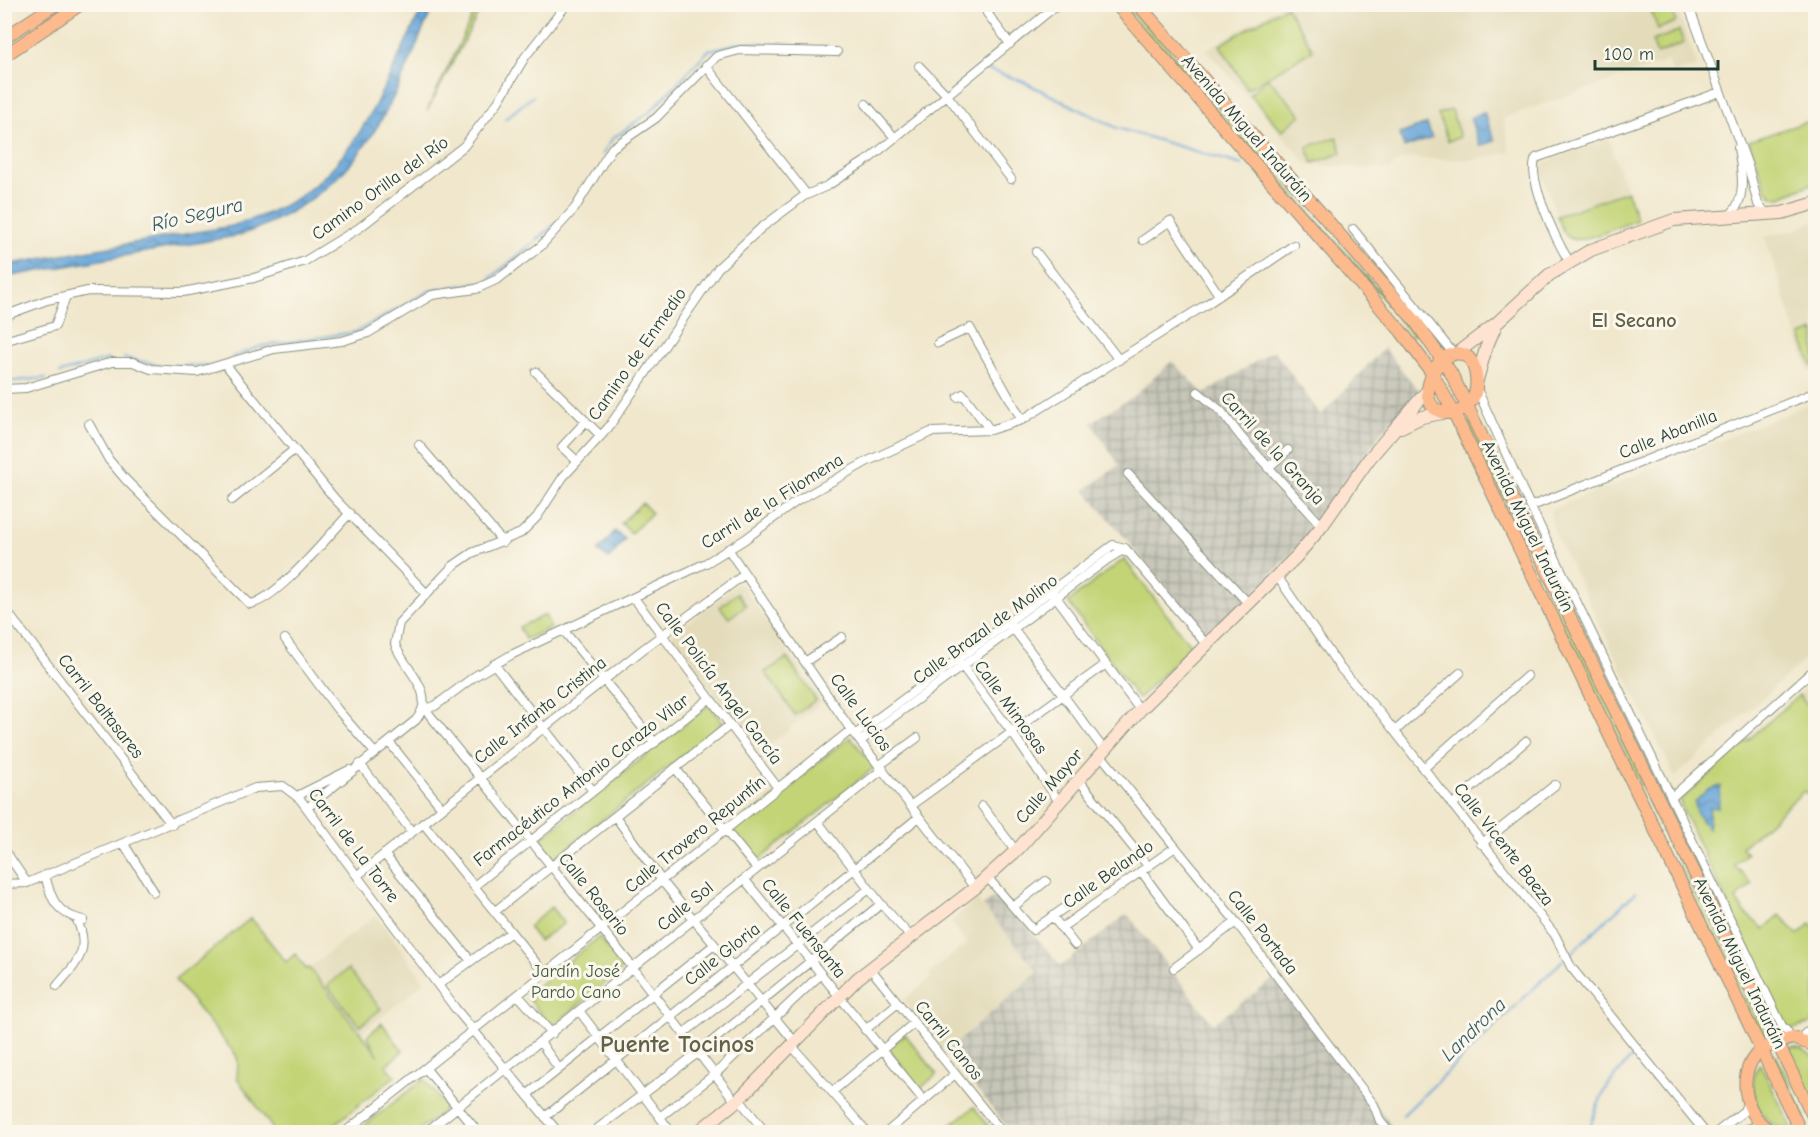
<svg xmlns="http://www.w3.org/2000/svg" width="1820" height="1137" viewBox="0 0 1820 1137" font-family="'Comic Neue',sans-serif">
  <defs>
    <pattern id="industrial-grid" width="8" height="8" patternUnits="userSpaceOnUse" patternTransform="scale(1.5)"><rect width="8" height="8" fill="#c6c5b8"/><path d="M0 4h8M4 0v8" fill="none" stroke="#a0a196"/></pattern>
    <pattern id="water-waves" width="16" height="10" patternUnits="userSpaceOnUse" patternTransform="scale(1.5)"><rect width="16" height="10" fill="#67a5d9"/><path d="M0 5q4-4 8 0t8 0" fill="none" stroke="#5488b1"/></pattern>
  </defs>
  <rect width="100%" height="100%" fill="#fbf7ec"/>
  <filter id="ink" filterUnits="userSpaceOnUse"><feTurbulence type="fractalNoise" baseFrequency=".0167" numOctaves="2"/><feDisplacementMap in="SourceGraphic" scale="12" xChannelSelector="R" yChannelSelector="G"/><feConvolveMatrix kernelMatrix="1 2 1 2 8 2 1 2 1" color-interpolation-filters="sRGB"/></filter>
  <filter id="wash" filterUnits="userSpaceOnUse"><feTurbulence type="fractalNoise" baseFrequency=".008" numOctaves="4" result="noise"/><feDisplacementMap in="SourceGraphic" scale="24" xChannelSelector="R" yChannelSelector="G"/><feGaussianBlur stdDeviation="1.35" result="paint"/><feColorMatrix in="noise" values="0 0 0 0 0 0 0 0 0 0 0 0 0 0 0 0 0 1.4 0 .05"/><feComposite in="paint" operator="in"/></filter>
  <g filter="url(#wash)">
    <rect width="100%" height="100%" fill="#f0e7cc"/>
    <path fill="#e3dbba" d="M1676,4L1697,66L1673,74L1668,61L1503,118L1510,152L1471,160L1407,158L1399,160L1389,170L1308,164L1206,50L1281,5Z
      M1608,138L1627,191L1557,216L1540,168L1544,163Z
      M1815,220V372H1811L1808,370L1765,237L1798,229Z
      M1815,402V650L1675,777L1554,531L1550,510Z
      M737,584L742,585L822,702L761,752L672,640L671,636Z
      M1815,680V716L1799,695Z
      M977,900L1039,972L946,1052L904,1000L931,978L929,975L967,943L950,922Z
      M376,915L425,982L361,1033L309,968Z"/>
    <path fill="url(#industrial-grid)" d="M1384,348L1420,392L1378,436L1338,504L1210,640L1085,490L1119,465L1091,422L1134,396L1172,361L1204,394L1274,350L1321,415Z
      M998,893L1061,966L1127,914L1213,1024L1279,975L1396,1132H1011L946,1052L1038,972L983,906Z"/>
    <path fill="#c2d476" stroke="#708855" stroke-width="1.5" d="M478,5H483L427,111Z
      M1123,5H1130L1416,333L1412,336L1375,289Z
      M1649,5H1669L1676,22L1658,29Z
      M1286,6L1313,50L1247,89L1220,45Z
      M1679,31L1684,43L1657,54L1652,41Z
      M1268,78L1301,115L1282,131L1250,94Z
      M1451,110L1460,137L1448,141L1438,114Z
      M1815,119V182L1781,197H1773L1767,191L1749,141Z
      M1337,137L1342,153L1313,163L1307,147Z
      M1627,191L1637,220C1624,225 1583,243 1572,239C1563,236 1560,224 1557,216Z
      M1815,331V364L1812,366L1801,336Z
      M1472,422L1766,1032L1761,1034L1467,424Z
      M642,503L652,513L631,533L621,523Z
      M1124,559L1191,646L1138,699L1068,602Z
      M737,593L746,605L729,618L720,607Z
      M545,615L551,628L525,639L519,627Z
      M787,658L816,700L795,715L765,672Z
      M1799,695L1815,716V790L1810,796L1804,791L1742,847L1747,853L1734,865L1752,884L1736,899L1744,912L1764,929L1780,915L1798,935L1811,923L1815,928V1015L1810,1024L1793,1029L1787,1027L1682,809L1680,800Z
      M709,705L723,723L551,861L537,842Z
      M850,737L875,767L755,863L730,832Z
      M551,907L564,923L539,941L528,927Z
      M251,918L286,962L295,954L306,969L309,968L379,1056L367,1036L382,1023L403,1051L386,1065L395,1076L325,1132H275L237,1078L238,1061L236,1055L175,980Z
      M599,937L624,968L555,1024L550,1025L528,998V994Z
      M348,969L381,1009L360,1026L327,986Z
      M905,1034L937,1074L920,1089L888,1048Z
      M1793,1047L1802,1049L1815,1058V1105L1787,1049Z
      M1776,1055L1805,1116L1801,1119L1772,1058Z
      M1760,1064L1792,1127C1762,1136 1743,1084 1760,1064Z
      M424,1079L447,1108L416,1132H356Z
      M974,1107L993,1132H959L952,1124Z"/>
    <path fill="url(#water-waves)" stroke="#437186" stroke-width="1.5" d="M425,4L435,5C423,25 417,46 407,68C369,154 332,201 241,235L5,277V265L232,226C255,218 279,210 299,197C368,148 386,75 425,4Z
      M1484,112L1495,141L1480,146L1470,118Z
      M1427,124L1432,138L1404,148L1400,134Z
      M615,531L625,539L609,559L598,551Z
      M1721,786L1718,808L1710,807L1708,829L1696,813L1695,802L1707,790Z"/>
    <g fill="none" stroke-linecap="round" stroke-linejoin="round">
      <path stroke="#67a5d9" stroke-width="2" d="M986,69L1022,81L1117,128L1242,165
        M505,119L533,96
        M603,154L612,139L651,111L709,50L744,42L807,47
        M490,279L557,223
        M232,357L262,346L356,332L429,291L482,282
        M124,358L159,365
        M171,366L207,365
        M60,373L109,359
        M4,382L46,378
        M1570,957V954L1636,892
        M1403,1115L1562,961
        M1589,1132C1598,1097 1608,1082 1634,1055"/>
    </g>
  </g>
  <g filter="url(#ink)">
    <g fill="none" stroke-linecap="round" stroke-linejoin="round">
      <g stroke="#889280" stroke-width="10">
        <path id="street" d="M997,4L987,13L1010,44
          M1688,4L1748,166L1758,204L1767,214
          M706,66L807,195
          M919,66L947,95L1011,179
          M866,104L895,138
          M1727,217C1748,203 1742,170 1738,148
          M1353,229L1453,353
          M1143,240L1170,221L1219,295
          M1036,252L1119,360
          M1569,261C1557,242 1526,177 1536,158L1720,92
          M4,299L9,315
          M4,316L47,300L88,291L183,292L254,278L305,261L359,228L464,146L498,102L525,57L567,4
          M4,341L55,326L66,296
          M938,343L970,328L1022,420
          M226,365L335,499L426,593
          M536,372L601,436
          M4,389L26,388L112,362H133L151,369L197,372L274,349L342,341L368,333L432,295L476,289L498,279L541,246L575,208L612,148L656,118L717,56L740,50L837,52
          M1477,389L1522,489L1782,1026L1793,1038
          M1198,392L1221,411L1241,437L1322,526
          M958,397L963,394L990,430
          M89,424L109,460L126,480L250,604C277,600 329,535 350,513
          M419,445L503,542
          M577,461L562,447L586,421
          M1268,468L1288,450
          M1128,474L1249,604
          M232,500L295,449
          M1532,506L1816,392
          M728,549L851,730L975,888
          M1277,576L1341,669L1381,714L1555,935L1571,967L1704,1131
          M1053,593L1140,710
          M634,598L778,788
          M4,608L172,825
          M1010,624L1104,750
          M564,631L655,743
          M285,639L337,709L375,753
          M805,662L842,637
          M959,662L1011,731L1060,803
          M494,664L593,791
          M423,709L435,706L475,676L511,655L706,563L744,540L797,501L868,461L931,432L990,430L1022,420L1207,304L1294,245
          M425,709L634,969L736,1102
          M1395,731L1460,673
          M856,734L1113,545L1125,548L1206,644
          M862,740L1108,559L1121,551L1130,553
          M389,742L442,808
          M1100,754L1236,922L1374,1105L1380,1121L1388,1131L1394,1132
          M360,764L412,832
          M880,765L917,738
          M675,768L757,869
          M1423,769L1527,676
          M1078,779L1148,866
          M297,796L349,770
          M1672,797L1816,668
          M1452,805L1526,741
          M910,806L1106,664
          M982,806L1016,851
          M307,808L416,720C439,692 403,669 395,644L399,623L453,566L472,553L521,533L537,517L563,477L608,428L718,268L761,228L804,196L827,186L869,159L1058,4
          M615,816L662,881L794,1041
          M818,822L881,904L910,936
          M423,823L545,974
          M124,844L154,892
          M1481,844L1555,785
          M4,849L27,883
          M384,854L471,961
          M1141,871L1199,950
          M45,875C51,900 57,914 83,920
          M358,875L642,650L745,574
          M988,878L1033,930L1073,902
          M745,880L924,1101
          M4,884L27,883L255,788L283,786L300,799L455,1008L558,1132
          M474,886L709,699
          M1013,907L1046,881
          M494,912L730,725
          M1052,916L1075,945
          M1061,928L1174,848
          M870,968L1002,1132
          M1174,968L1236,922
          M438,985L511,932
          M57,986C77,962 92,951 76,918
          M518,995L552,1034
          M580,1012L671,1132
          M865,1030L898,1003
          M684,1033L869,889
          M1799,1039L1816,1024
          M541,1043L559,1069
          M791,1045L867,1132
          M426,1069L478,1132
          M832,1092L914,1023
          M528,1094L714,945
          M739,1099L765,1132
          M545,1117L919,817
          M660,1117L715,1074L820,975
          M345,1132L851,730
          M426,1132L883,769
          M593,1132L699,1052L881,904
          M887,1132L955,1074
          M1717,1132L1744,1111L1748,1101
          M1737,1132L1761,1125"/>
      </g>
      <g stroke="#889280" stroke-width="14">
        <path id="secondary" d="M1457,353L1498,322L1549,275L1591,250L1674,220L1782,213L1816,203
          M1477,380L1486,348L1495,327
          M1401,427L1422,417L1442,413
          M698,1132L739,1099L858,978L975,888L1019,848L1140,710L1296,557L1322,526L1369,459L1428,390"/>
      </g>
      <g stroke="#889280" stroke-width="14">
        <path id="primary" d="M1116,4L1401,331L1432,373L1454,413L1801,1132
          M1138,4L1416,322L1451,373L1816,1122
          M4,38L56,4
          M4,56L81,4
          M1457,353C1468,354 1473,361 1475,371C1489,431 1393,427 1442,358Z
          M1773,1132C1747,1120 1736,1079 1755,1056C1764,1046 1781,1041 1793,1038L1816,1046"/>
      </g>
      <use href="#street" stroke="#fff" stroke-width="8"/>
      <use href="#secondary" stroke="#fee3d1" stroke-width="12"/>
      <use href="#primary" stroke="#fcba8d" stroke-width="12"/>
    </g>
  </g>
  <g text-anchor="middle" stroke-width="6" stroke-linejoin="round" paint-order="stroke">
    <g font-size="18" fill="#1f3d34" stroke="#fbf7ec">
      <text transform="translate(1247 128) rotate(49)" y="6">Avenida Miguel Induráin</text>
      <text transform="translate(380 188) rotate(-36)" y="6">Camino Orilla del Río</text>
      <text transform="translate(637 354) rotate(-55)" y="6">Camino de Enmedio</text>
      <text transform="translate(1668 434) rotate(-22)" y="6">Calle Abanilla</text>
      <text transform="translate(1273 448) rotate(48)" y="6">Carril de la Granja</text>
      <text transform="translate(772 501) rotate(-32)" y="6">Carril de la Filomena</text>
      <text transform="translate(1528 526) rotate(64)" y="6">Avenida Miguel Induráin</text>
      <text transform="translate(985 629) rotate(-36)" y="6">Calle Brazal de Molino</text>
      <text transform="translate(719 683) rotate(53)" y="6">Calle Policía Angel García</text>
      <text transform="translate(101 706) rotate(52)" y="6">Carril Baltasares</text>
      <text transform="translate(1011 707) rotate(54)" y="6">Calle Mimosas</text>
      <text transform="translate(540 710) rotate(-38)" y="6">Calle Infanta Cristina</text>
      <text transform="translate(861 712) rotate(54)" y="6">Calle Lucios</text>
      <text transform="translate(581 780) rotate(-38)" y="6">Farmacéutico Antonio Carazo Vilar</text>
      <text transform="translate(1049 786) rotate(-49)" y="6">Calle Mayor</text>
      <text transform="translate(695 834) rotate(-39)" y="6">Calle Trovero Repuntín</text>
      <text transform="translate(1504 844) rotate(52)" y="6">Calle Vicente Baeza</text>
      <text transform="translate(354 845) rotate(53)" y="6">Carril de La Torre</text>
      <text transform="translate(1108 874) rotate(-35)" y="6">Calle Belando</text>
      <text transform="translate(594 894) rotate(51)" y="6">Calle Rosario</text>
      <text transform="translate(685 906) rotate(-39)" y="6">Calle Sol</text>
      <text transform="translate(804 928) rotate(51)" y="6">Calle Fuensanta</text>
      <text transform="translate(1263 932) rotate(52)" y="6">Calle Portada</text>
      <text transform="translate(722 954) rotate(-38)" y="6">Calle Gloria</text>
      <text transform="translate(1740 963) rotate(64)" y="6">Avenida Miguel Induráin</text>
      <text transform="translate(949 1040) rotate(51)" y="6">Carril Canos</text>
    </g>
    <g font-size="18" fill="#405b41" stroke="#fbf7ec">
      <text x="576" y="977">Jardín José<tspan x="576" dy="21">Pardo Cano</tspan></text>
    </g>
    <g font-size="20" font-style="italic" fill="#355c66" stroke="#fbf7ec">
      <text transform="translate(197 214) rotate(-13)" y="7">Río Segura</text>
      <text transform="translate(1473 1029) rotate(-44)" y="7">Landrona</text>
    </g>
    <g font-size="20" font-weight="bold" fill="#616248" stroke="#fbf7ec">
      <text x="1634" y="327">El Secano</text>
    </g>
    <g font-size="24" font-weight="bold" fill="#616248" stroke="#fbf7ec">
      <text x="677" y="1052">Puente Tocinos</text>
    </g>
  </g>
  <rect width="1820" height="1137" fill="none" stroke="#fbf7ec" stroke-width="24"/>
  <path d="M1595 60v9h123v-9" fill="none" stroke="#1f3d34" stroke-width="3"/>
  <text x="1604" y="60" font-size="18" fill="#1f3d34" stroke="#fbf7ec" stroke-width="4.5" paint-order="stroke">100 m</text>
</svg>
